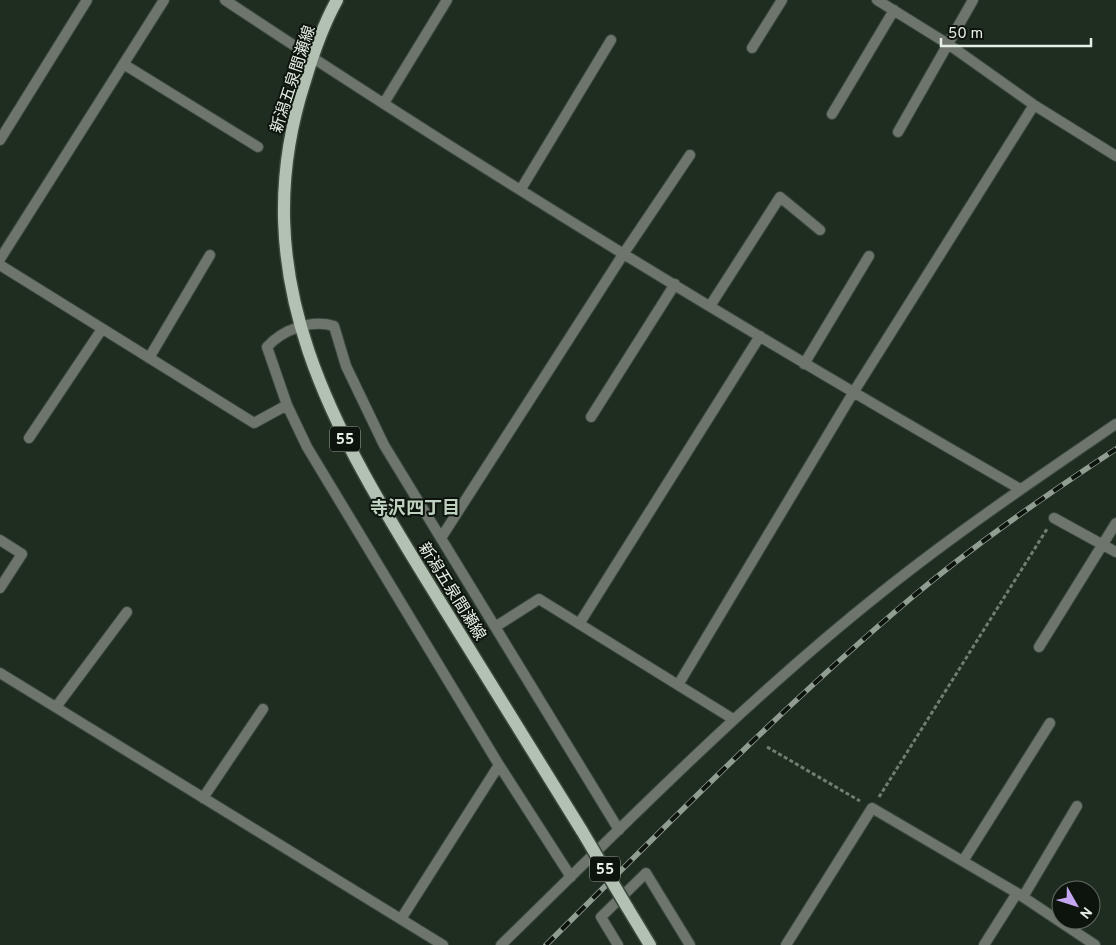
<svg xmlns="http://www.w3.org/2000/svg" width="1116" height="945" viewBox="0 0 1116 945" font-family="Overpass,'Noto Sans JP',sans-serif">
  <rect width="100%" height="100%" fill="#1e2d1f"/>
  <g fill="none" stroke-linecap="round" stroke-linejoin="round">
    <g stroke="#3a483b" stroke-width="12">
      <path id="street" d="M225,0C484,172 750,334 1020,489
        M877,0L948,44L1034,105L1116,156
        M752,48L782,0
        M125,65L258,147
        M384,103L447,0
        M832,114L894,10
        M898,132L973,0
        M0,140L87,0
        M521,189L611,40
        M0,259L164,0
        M0,265L254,423L287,405
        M710,306L780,197L820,230
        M149,358L210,255
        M804,364L869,256
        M591,417L675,284
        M29,438L102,329
        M1054,518L1116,552
        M441,538L624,253L690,155
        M0,540L22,554L0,588
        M579,624L760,336
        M495,627L539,599L733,719
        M1039,647L1116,523
        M0,673L443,945
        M678,685L853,393L1034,105
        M56,707L127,612
        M203,798L263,709
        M963,861L1050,723
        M571,877L499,765L307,447L287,405L267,347C282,330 311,319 334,326L346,366L384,445L619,830
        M1023,897L1077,806
        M401,919L499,765
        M501,945C625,824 746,700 882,592C957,532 1037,478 1116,424
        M618,945L601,917L646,873L690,945
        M786,945L872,808L1017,893L1095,945
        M984,945L1017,893"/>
    </g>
    <g stroke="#3a483b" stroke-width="15">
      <path id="primary" d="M337,0C323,25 313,54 305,81C240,281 337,435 439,600C486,677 534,754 582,831
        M627,907L650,945"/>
    </g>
    <path stroke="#707d71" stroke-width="3" stroke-dasharray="4 2.5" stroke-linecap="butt" d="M767,747L860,801
      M879,797L1047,529"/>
    <use href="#street" stroke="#6d756d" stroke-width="10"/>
    <use href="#primary" stroke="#b2c1b1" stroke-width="12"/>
    <g stroke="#919d91" stroke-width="5.5">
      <path id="rail" d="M546,945C665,827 782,707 910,599C975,544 1045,496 1116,449"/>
    </g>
    <use href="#rail" stroke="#0d140d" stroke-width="4" stroke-dasharray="11" stroke-linecap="butt"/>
    <g stroke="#3a483b" stroke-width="15" stroke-linecap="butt">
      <path id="primary-bridge" d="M582,831L627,907"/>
    </g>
    <use href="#primary-bridge" stroke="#b2c1b1" stroke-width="12"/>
  </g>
  <g text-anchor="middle" stroke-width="4" stroke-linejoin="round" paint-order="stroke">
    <g fill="#0d140d" stroke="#a4ada4" stroke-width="1">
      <rect x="330" y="426.5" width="30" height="25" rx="4"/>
      <rect x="590" y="856.5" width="30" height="25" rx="4"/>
    </g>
    <g font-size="15" font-weight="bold" fill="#e5efe5">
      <text x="345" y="444">55</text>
      <text x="605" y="874">55</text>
    </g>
    <g font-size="16" fill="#e5efe5" stroke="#0d140d">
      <text transform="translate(292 79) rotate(-72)" y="6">新潟五泉間瀬線</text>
      <text transform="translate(453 591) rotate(58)" y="6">新潟五泉間瀬線</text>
    </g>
    <g font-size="18" font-weight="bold" fill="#bfd2bf" stroke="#0d140d">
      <text x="415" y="514">寺沢四丁目</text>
    </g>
  </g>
  <g transform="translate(1076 905) rotate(129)"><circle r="24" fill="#0d140d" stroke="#636c63"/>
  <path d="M0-4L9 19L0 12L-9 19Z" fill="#c5a6f0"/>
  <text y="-8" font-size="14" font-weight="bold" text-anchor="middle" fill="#e5efe5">N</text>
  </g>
  <path d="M941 38v8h150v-8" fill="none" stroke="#e5efe5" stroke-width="2.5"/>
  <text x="948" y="38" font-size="15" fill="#e5efe5" stroke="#0d140d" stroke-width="4" paint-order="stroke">50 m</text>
</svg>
